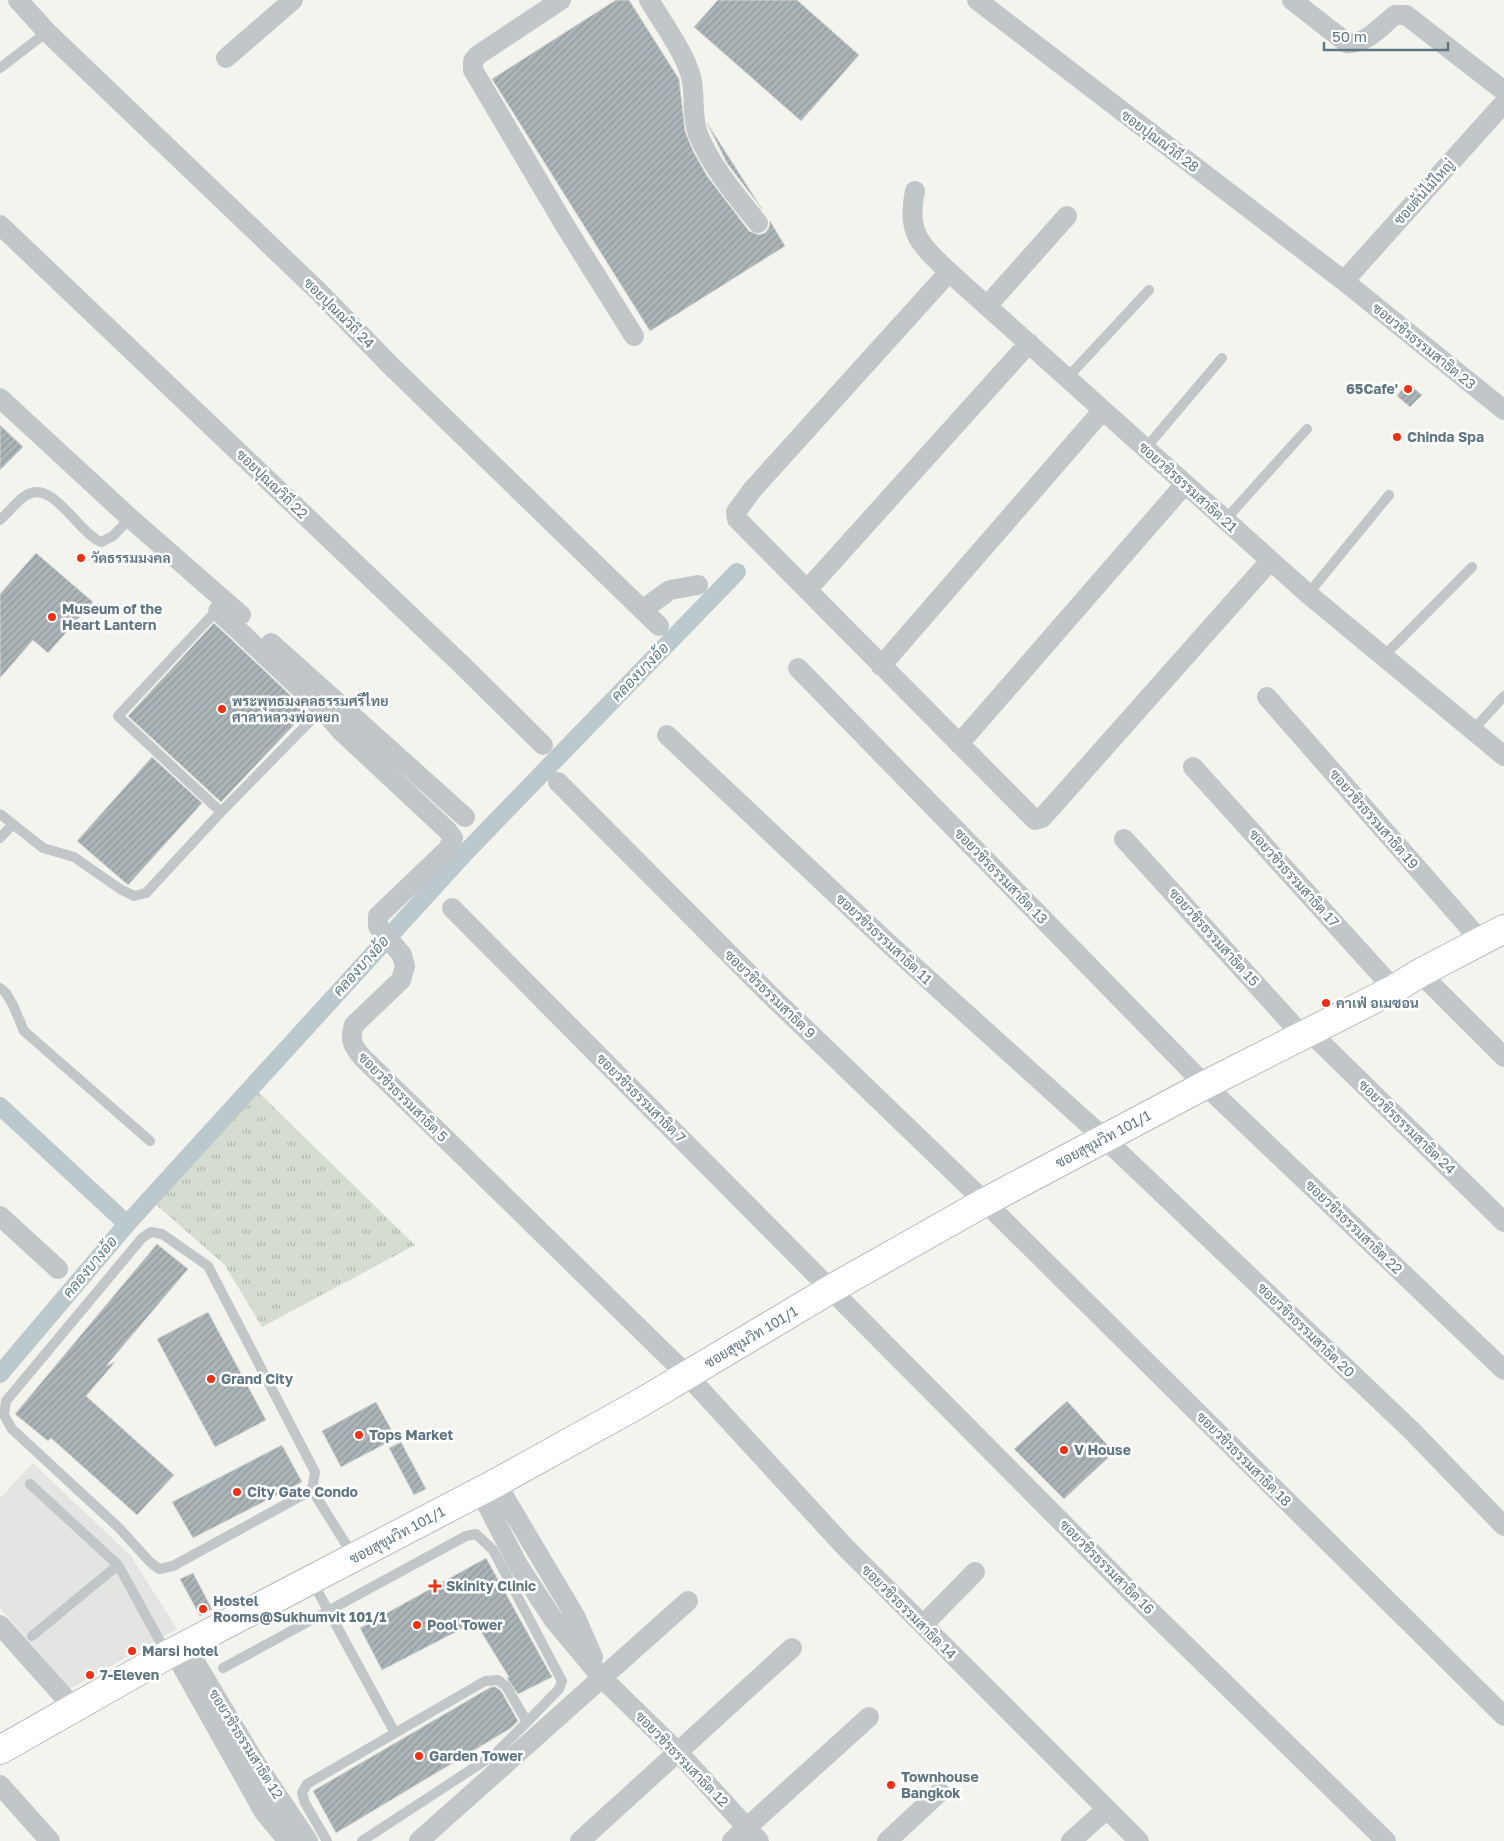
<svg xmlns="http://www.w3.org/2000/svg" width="1504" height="1841" viewBox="0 0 1504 1841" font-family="'Golos Text',Sarabun,sans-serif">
  <defs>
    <pattern id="grass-tufts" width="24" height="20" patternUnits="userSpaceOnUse" patternTransform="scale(1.25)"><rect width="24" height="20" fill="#d5dcd0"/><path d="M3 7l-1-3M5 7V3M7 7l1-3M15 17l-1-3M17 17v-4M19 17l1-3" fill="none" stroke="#b0b7ae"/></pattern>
    <pattern id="building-hatch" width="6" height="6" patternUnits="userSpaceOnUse" patternTransform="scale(1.25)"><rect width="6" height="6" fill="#abb5b8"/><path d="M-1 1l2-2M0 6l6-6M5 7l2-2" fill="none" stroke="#8f989b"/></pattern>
  </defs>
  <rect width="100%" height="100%" fill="#f4f4ef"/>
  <path fill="#e4e5e3" d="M33,1463L131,1556L177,1629L70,1689L0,1608V1498Z"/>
  <path fill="url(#grass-tufts)" d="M250,1084L415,1245L262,1327L225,1265L145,1195Z"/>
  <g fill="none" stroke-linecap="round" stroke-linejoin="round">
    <path stroke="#bbc9cd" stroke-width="18" d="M0,1106L127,1224
      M0,1374L127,1224L467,851L737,572"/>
  </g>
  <path fill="url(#building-hatch)" stroke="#d5d5d2" d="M616,0H629L679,79L685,131L693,151L707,176L749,231L759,235L765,233L769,228L770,221L785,246L650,331L492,79Z
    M718,0H797L859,55L801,121L694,27Z
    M707,123L762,209L727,163Z
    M1407,383L1422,395L1410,407L1397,396Z
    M0,425L23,447L0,470Z
    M36,553L93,602L48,653L33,640L0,678V594Z
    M214,623L307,711L221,802L128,716Z
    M152,757L202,803L128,885L77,841Z
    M157,1244L188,1269L106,1366L115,1362L86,1396L174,1475L137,1515L51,1438L48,1441L15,1414Z
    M208,1312L266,1420L215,1447L157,1339Z
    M1067,1401L1114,1452L1064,1499L1014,1449Z
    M376,1402L396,1438L341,1467L322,1431Z
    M401,1442L426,1489L414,1495L389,1448Z
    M282,1445L302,1482L193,1538L172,1502Z
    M486,1558L552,1677L518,1694L507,1678L509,1677L475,1622L382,1670L360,1628Z
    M193,1573L212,1609L200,1616L180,1579Z
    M491,1687H496L501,1691L518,1721L511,1728L336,1833L313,1791Z"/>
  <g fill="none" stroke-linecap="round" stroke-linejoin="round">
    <g stroke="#b5bbbf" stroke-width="30">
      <path id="secondary" d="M0,1750L167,1655L496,1483L642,1402L831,1289L985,1202L1205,1085L1394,989L1420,973L1504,929"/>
    </g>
    <path stroke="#c1c6c8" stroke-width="10" d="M0,68L47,32
      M1067,378L1149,290
      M1145,449L1222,358
      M0,520C8,513 16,502 25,496C52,477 77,532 101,542L113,536L130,518
      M1225,520L1307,429
      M1308,594L1389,495
      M219,608L118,716L221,812
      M1384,656L1472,567
      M1473,730L1504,696
      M0,814L43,848L74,857L120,889L134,896L146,893L221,812L322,709
      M0,838L13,824
      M0,988L6,993L13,1005L24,1031L150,1141
      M30,1484L118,1565L167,1654
      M312,1490L315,1472L208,1266L162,1234L151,1232L142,1238L6,1401L4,1415L12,1429L119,1528L150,1562L159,1569L173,1566L312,1490L354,1557
      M312,1581L395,1733
      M32,1636L118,1565
      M223,1668L466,1536L476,1534L493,1550L562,1681L559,1689L527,1722
      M327,1841L305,1803L302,1793L307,1784L485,1681L498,1680L506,1686L527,1722L495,1754L362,1841"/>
    <path stroke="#c1c6c8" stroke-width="20" d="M18,0L47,32L319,292L390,365L659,626
      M561,0L478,55L473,61V70L567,229L634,336
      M649,0C662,22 685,53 691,77C696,96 691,116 698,134C712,168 735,194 758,223
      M977,0L1344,281L1504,410
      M1292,0L1347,43C1366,45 1381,26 1395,15H1406L1504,91
      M226,58L293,0
      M915,191C906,233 920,244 949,272L1308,594L1504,756
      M0,225L461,664L543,745
      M949,272L753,489L736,512L737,519L1035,820L1042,818L1270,561
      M1344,281L1504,103
      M987,306L1067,216
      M0,398L130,518L241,615
      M807,590L1029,343
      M642,610L670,590L698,585
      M218,611L322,709L341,731L447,830L453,838L448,849L378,916V926L402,955L405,966L401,980L354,1025C349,1040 353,1047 363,1058L687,1375L845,1547L1139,1841
      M271,643L465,817
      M881,666L1103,410
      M798,668L1205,1085L1504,1370
      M1267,697L1482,942
      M667,735L889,944L1104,1138L1411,1430L1504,1526
      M959,744L1185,484
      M1193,767L1394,989
      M558,782L766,991L985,1202L1504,1716
      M1124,839L1302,1035
      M452,908L1133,1594L1386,1841
      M1420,973L1504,1057
      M1310,1032L1504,1222
      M0,1216L58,1269
      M496,1483L575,1616L593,1657
      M480,1491L518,1565L553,1619L603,1679L678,1752L759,1841
      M0,1625L74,1708
      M923,1625L975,1572
      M186,1647L255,1762L308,1841
      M178,1659L264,1812L288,1841
      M0,1785L50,1841
      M419,1841L688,1601
      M580,1841L792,1648
      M732,1841L869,1717
      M887,1841L940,1792
      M1071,1841L1107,1809"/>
    <use href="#secondary" stroke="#fff" stroke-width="28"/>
  </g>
  <g fill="#f32f11" stroke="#fff" stroke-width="2">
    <circle cx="1408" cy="389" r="5"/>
    <circle cx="1397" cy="437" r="5"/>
    <circle cx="81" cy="558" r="5"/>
    <circle cx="52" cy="617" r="5"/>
    <circle cx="222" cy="709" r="5"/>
    <circle cx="1326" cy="1003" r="5"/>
    <circle cx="211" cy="1379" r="5"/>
    <circle cx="359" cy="1435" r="5"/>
    <circle cx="1064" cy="1450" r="5"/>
    <circle cx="237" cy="1492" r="5"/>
    <path d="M432.5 1578.5h5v5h5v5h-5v5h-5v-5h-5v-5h5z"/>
    <circle cx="203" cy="1609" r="5"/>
    <circle cx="417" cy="1625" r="5"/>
    <circle cx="132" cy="1651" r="5"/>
    <circle cx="90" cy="1675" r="5"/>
    <circle cx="419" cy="1756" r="5"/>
    <circle cx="891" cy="1785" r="5"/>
  </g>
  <g text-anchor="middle" stroke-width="5" stroke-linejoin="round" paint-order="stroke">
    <g font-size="14" fill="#607783" stroke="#fff">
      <text transform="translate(1160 141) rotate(37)" y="5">ซอยปุณณวิถี 28</text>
      <text transform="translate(1424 192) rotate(-48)" y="5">ซอยต้นไม้ใหญ่</text>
      <text transform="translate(339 313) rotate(45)" y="5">ซอยปุณณวิถี 24</text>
      <text transform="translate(1424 346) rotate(39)" y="5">ซอยวชิรธรรมสาธิต 23</text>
      <text transform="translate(272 484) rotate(44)" y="5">ซอยปุณณวิถี 22</text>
      <text transform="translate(1188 487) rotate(42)" y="5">ซอยวชิรธรรมสาธิต 21</text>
      <text transform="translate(1374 819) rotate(49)" y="5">ซอยวชิรธรรมสาธิต 19</text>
      <text transform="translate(1001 876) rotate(46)" y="5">ซอยวชิรธรรมสาธิต 13</text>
      <text transform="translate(1294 878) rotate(48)" y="5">ซอยวชิรธรรมสาธิต 17</text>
      <text transform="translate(1214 937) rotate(48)" y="5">ซอยวชิรธรรมสาธิต 15</text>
      <text transform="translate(884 939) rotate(43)" y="5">ซอยวชิรธรรมสาธิต 11</text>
      <text transform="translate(770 994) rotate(44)" y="5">ซอยวชิรธรรมสาธิต 9</text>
      <text transform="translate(403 1097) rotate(45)" y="5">ซอยวชิรธรรมสาธิต 5</text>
      <text transform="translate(641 1098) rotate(45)" y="5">ซอยวชิรธรรมสาธิต 7</text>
      <text transform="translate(1407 1127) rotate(44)" y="5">ซอยวชิรธรรมสาธิต 24</text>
      <text transform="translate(1103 1139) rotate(-28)" y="5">ซอยสุขุมวิท 101/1</text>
      <text transform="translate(1354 1227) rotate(44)" y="5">ซอยวชิรธรรมสาธิต 22</text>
      <text transform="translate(1306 1330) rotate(44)" y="5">ซอยวชิรธรรมสาธิต 20</text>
      <text transform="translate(751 1337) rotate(-31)" y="5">ซอยสุขุมวิท 101/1</text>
      <text transform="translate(1244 1459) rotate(45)" y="5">ซอยวชิรธรรมสาธิต 18</text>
      <text transform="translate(397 1535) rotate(-28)" y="5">ซอยสุขุมวิท 101/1</text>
      <text transform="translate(1107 1567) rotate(45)" y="5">ซอยวชิรธรรมสาธิต 16</text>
      <text transform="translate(909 1612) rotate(45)" y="5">ซอยวชิรธรรมสาธิต 14</text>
      <text transform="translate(246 1744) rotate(58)" y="5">ซอยวชิรธรรมสาธิต 12</text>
      <text transform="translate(682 1759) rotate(46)" y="5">ซอยวชิรธรรมสาธิต 12</text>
    </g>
    <g font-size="14" font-weight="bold" fill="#607783" stroke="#fff" text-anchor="start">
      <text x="1398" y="394" text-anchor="end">65Cafe'</text>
      <text x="1407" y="442">Chinda Spa</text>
      <text x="91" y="563">วัดธรรมมงคล</text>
      <text x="62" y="614">Museum of the<tspan x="62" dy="16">Heart Lantern</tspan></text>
      <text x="232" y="706">พระพุทธมงคลธรรมศรีไทย<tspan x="232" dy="16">ศาลาหลวงพ่อหยก</tspan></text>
      <text x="1336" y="1008">คาเฟ่ อเมซอน</text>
      <text x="221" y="1384">Grand City</text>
      <text x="369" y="1440">Tops Market</text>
      <text x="1074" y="1455">V House</text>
      <text x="247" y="1497">City Gate Condo</text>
      <text x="446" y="1591">Skinity Clinic</text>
      <text x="213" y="1606">Hostel<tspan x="213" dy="16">Rooms@Sukhumvit 101/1</tspan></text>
      <text x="427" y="1630">Pool Tower</text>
      <text x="142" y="1656">Marsi hotel</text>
      <text x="100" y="1680">7-Eleven</text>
      <text x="429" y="1761">Garden Tower</text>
      <text x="901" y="1782">Townhouse<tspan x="901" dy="16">Bangkok</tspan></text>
    </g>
    <g font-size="15" font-style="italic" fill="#5b7b81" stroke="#fff">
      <text transform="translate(640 672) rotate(-46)" y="5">คลองบางอ้อ</text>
      <text transform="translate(361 966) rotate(-48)" y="5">คลองบางอ้อ</text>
      <text transform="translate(90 1267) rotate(-50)" y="5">คลองบางอ้อ</text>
    </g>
  </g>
  <path d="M1324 42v8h124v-8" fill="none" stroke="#607783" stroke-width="2.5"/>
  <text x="1332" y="42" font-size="15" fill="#607783" stroke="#ffffff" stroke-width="4" paint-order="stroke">50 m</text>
</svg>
